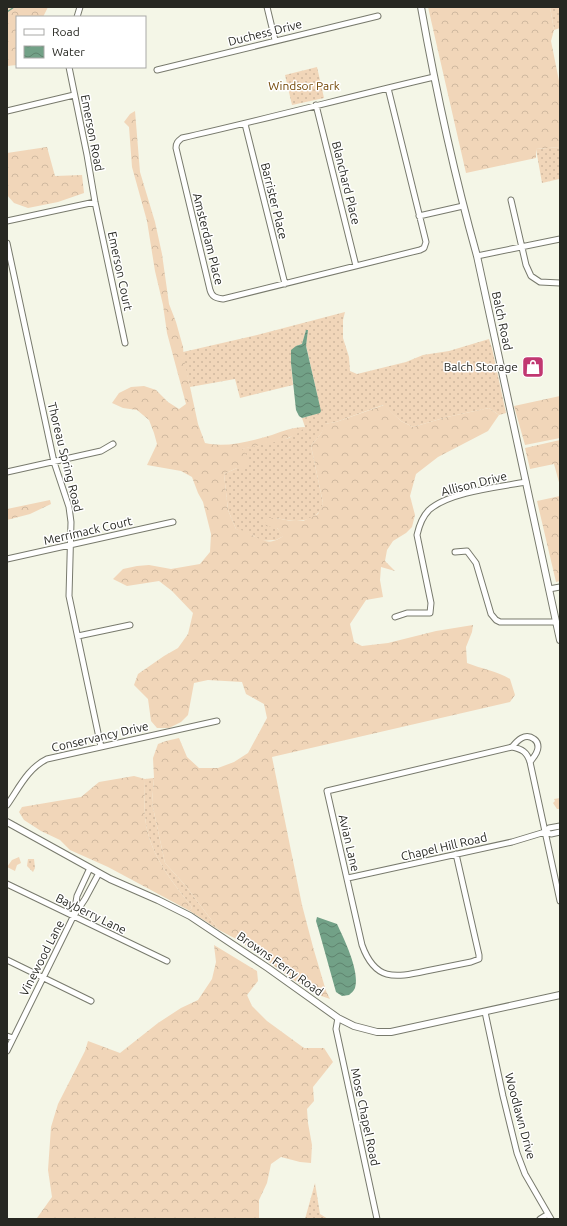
<svg xmlns="http://www.w3.org/2000/svg" width="567" height="1226" viewBox="0 0 567 1226" font-family="Ubuntu,sans-serif">
  <defs>
    <pattern id="grass-dots" width="8" height="8" patternUnits="userSpaceOnUse"><rect width="8" height="8" fill="#f1d6b9"/><path d="M2 2h.1M6 6h.1" fill="none" stroke="#cfb89f" stroke-width="1.8" stroke-linecap="round"/></pattern>
    <pattern id="forest-crowns" width="20" height="18" patternUnits="userSpaceOnUse"><rect width="20" height="18" fill="#f1d6b9"/><path d="M2 6a3 3 0 1 1 6 0M12 15a3 3 0 1 1 6 0" fill="none" stroke="#cfb89f"/></pattern>
    <pattern id="water-waves" width="16" height="10" patternUnits="userSpaceOnUse"><rect width="16" height="10" fill="#72a187"/><path d="M0 5q4-4 8 0t8 0" fill="none" stroke="#5e836e"/></pattern>
  </defs>
  <rect width="100%" height="100%" fill="#f4f6e7"/>
  <path fill="url(#grass-dots)" d="M550,7H560V28L554,30Z
    M317,67L324,98L292,105L285,75Z
    M560,147V181L559,179L542,183L536,149Z
    M345,312L343,320V338L349,357L350,371L357,374L406,362L423,355L449,351L489,339L492,348L506,413L499,415L489,408L447,417L413,427L401,421L383,405L336,422L325,424C322,436 317,437 311,446L323,503C322,506 320,512 317,514C306,524 289,521 276,518L277,528L284,536L276,540L261,541L254,536L236,529L228,510L224,474L237,468L241,449L289,438L305,427L302,418L310,416L319,403L306,345L308,330H306L302,344L296,346L291,363L293,385L240,398L235,379L190,387L183,359V352L257,335Z
    M154,778L152,803L165,863L185,885L219,930L190,911L192,907C170,879 148,852 145,816C144,804 145,791 145,779Z
    M28,859H34L35,868L33,872L27,866Z
    M315,1183L320,1214L328,1219H305Z"/>
  <path fill="url(#forest-crowns)" d="M7,7H48L43,17H17V65L7,66Z
    M428,7H550L554,30L551,41L560,86V147L536,149V158L466,173Z
    M135,111L140,172L155,222L162,254L169,304L176,322L183,347L184,359L198,424L205,443C226,448 251,441 272,435C283,431 293,427 305,427C292,442 261,444 242,449L248,457L246,469L237,468L224,474L228,510L236,529C255,531 263,551 283,536L277,528L266,526L264,518H276L291,521H303L318,514L323,503L311,446C317,437 322,436 324,424L336,422L384,405L401,421L413,427L447,417L489,408L499,415L488,431L438,457L416,474L410,496L415,515L412,527L406,533L393,541L387,550L385,561L395,571L381,567L380,580L383,597L366,600L350,624L354,642L362,646L388,643L436,631L473,625L472,632L466,647L467,663C482,669 497,671 510,679L515,695L510,702L272,757L302,905L313,947L326,991L330,999L316,994L295,981L240,941L219,930L185,885L165,863L152,803L154,778L153,758L158,744L166,741L179,738L187,757L199,768H218L234,762L248,753L267,718L264,704L246,694L242,682L208,680L194,683L188,715L181,722L169,728H157L151,721L148,699L134,685L138,674L164,656L178,648L188,634L193,613L172,591L159,581L127,586L113,579L123,569L137,566L149,565L171,569L200,564L210,552L211,534L203,502L198,493L192,477L181,471L147,465L157,444L154,433L149,420L137,410L123,408L112,403L119,393L131,387L144,386L156,390L168,402L179,409L186,404L167,333L163,305L155,271L147,221L132,167L129,127L124,122L130,114Z
    M47,147L55,176L82,175L84,193L58,202L28,208L14,203L7,195V153Z
    M560,396V438L525,445L514,406Z
    M560,440V486L554,464L530,469L525,448Z
    M560,496V581L556,582L537,501Z
    M50,500L51,504L30,514L7,520V509Z
    M134,776L145,779C145,791 144,804 145,816C148,852 170,879 192,907L190,911L108,867L70,850L60,840L41,831L24,820L19,812L22,807L81,797L99,782Z
    M214,945L257,971L258,981L247,995L252,1006L267,1021L304,1048H324L333,1062L313,1087L314,1101L307,1109L308,1123L312,1145L311,1163L300,1162L281,1157L271,1164L267,1183L259,1200V1218L260,1219H32L37,1218L52,1197L48,1170L51,1127L58,1104L85,1051L88,1041L120,1053L158,1023L181,1008L198,1000L212,979L216,962Z"/>
  <path fill="#f1d6b9" d="M560,798V809H557L553,803L555,801L554,799Z
    M19,857L21,863L17,865L15,871L7,867L12,860Z"/>
  <path fill="url(#water-waves)" d="M306,330H308L306,346L321,411L320,413L302,418L299,416L296,410L291,363V350L296,346L302,344Z
    M317,917L337,924C344,939 360,971 355,988C354,991 351,993 349,995L342,996L336,992L319,931L316,921Z"/>
  <g fill="none" stroke-linecap="round" stroke-linejoin="round">
    <path stroke="#72a187" stroke-width="1.5" d="M7,12L14,7"/>
    <g stroke="#787a6d" stroke-width="7">
      <path id="minor" d="M267,7L275,40
        M77,17L80,7
        M69,67L87,155L95,202L125,343
        M157,70L378,16
        M388,88L426,242L424,248L420,250L223,299C216,298 212,297 210,290L176,148C176,143 178,141 182,138C266,119 349,97 434,77
        M316,105L356,266
        M7,111L74,95
        M245,124L285,284
        M511,200L526,265L531,276L540,282L560,283
        M419,216L463,206
        M7,221L95,202
        M7,243L54,462L69,507L71,522L69,596L101,747
        M477,256L560,239
        M7,472L101,451L113,444
        M455,552L467,551L476,563L491,614L496,620L500,622H556
        M7,559L173,522
        M549,589L560,587
        M395,617L407,613H430L431,603L417,535C419,526 422,517 429,510C449,492 499,487 526,482
        M78,636L130,625
        M512,747C517,741 525,732 534,739C537,741 538,744 538,747C538,753 533,758 530,762
        M7,805C19,788 28,768 47,759L217,721
        M545,832L551,834L560,832
        M456,854L479,955V959L471,962C456,965 441,968 426,971C394,978 375,981 362,945L327,791L512,747C522,749 527,752 530,762L560,901
        M348,878L512,842L545,832L549,828L560,826
        M7,884L167,961
        M74,914L77,896L90,868
        M7,960L91,1001
        M485,1012L503,1096L517,1153L525,1174L551,1219
        M338,1018L336,1029L377,1219
        M7,1036L13,1038
        M7,1051L73,917L85,899L99,873
        M540,1219L548,1214"/>
    </g>
    <g stroke="#787a6d" stroke-width="8">
      <path id="tertiary" d="M421,7C436,91 454,174 477,256L560,640
        M7,822L110,879L158,900L190,916L268,968L338,1018L354,1026L377,1032H391L560,995"/>
    </g>
    <use href="#minor" stroke="#fff" stroke-width="5"/>
    <use href="#tertiary" stroke="#fff" stroke-width="6"/>
  </g>
  <defs>
    <g id="shop-square" transform="scale(1.15)"><rect x="-9" y="-9" width="18" height="18" rx="4" fill="#c13771" stroke="#fff"/><path d="M-5-2.5h2.3a2.7 3.5 0 0 1 5.4 0H5L5.5 6h-11ZM-1.5-2.5h3a1.5 2.3 0 0 0-3 0Z" fill="#fff"/></g>
  </defs>
  <g fill-rule="evenodd">
    <use href="#shop-square" x="533" y="367"/>
  </g>
  <g text-anchor="middle" stroke-width="3" stroke-linejoin="round" paint-order="stroke">
    <g font-size="12" fill="#272822" stroke="#fff">
      <text transform="translate(265 33) rotate(-14)" y="4">Duchess Drive</text>
      <text transform="translate(92 133) rotate(79)" y="4">Emerson Road</text>
      <text transform="translate(346 183) rotate(76)" y="4">Blanchard Place</text>
      <text transform="translate(274 201) rotate(76)" y="4">Barrister Place</text>
      <text transform="translate(208 239) rotate(76)" y="4">Amsterdam Place</text>
      <text transform="translate(120 271) rotate(78)" y="4">Emerson Court</text>
      <text transform="translate(502 321) rotate(78)" y="4">Balch Road</text>
      <text transform="translate(65 457) rotate(76)" y="4">Thoreau Spring Road</text>
      <text transform="translate(474 484) rotate(-14)" y="4">Allison Drive</text>
      <text transform="translate(88 531) rotate(-13)" y="4">Merrimack Court</text>
      <text transform="translate(100 737) rotate(-13)" y="4">Conservancy Drive</text>
      <text transform="translate(349 843) rotate(77)" y="4">Avian Lane</text>
      <text transform="translate(444 847) rotate(-13)" y="4">Chapel Hill Road</text>
      <text transform="translate(91 914) rotate(26)" y="4">Bayberry Lane</text>
      <text transform="translate(42 958) rotate(-63)" y="4">Vinewood Lane</text>
      <text transform="translate(280 964) rotate(35)" y="4">Browns Ferry Road</text>
      <text transform="translate(520 1116) rotate(75)" y="4">Woodlawn Drive</text>
      <text transform="translate(365 1117) rotate(78)" y="4">Mose Chapel Road</text>
    </g>
    <g font-size="12" fill="#714503" stroke="#fff">
      <text x="304" y="90">Windsor Park</text>
    </g>
    <g font-size="12" fill="#272822" stroke="#fff" text-anchor="end">
      <text x="518" y="371">Balch Storage</text>
    </g>
  </g>
  <rect width="567" height="1226" fill="none" stroke="#272822" stroke-width="16"/>
  <rect x="16" y="16" width="130" height="52" fill="#ffffff" stroke="#a9a9a7"/>
  <rect x="24" y="29" width="20" height="6" fill="#ffffff" stroke="#a9a9a7"/>
  <text x="52" y="36" font-size="12" fill="#272822">Road</text>
  <rect x="24" y="46" width="20" height="12" fill="url(#water-waves)" stroke="#a9a9a7"/>
  <text x="52" y="56" font-size="12" fill="#272822">Water</text>
</svg>
